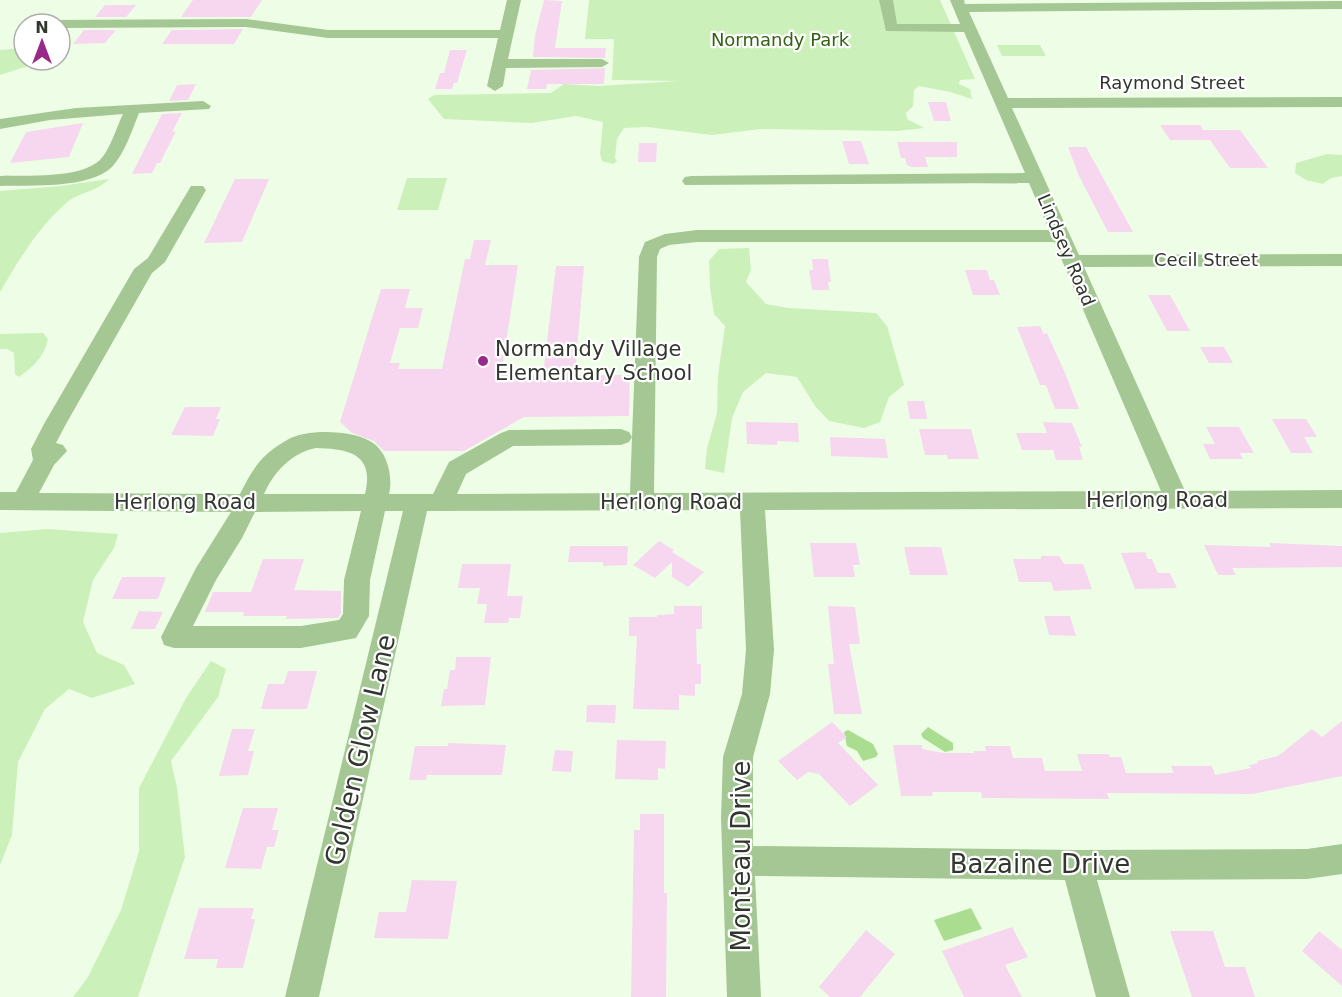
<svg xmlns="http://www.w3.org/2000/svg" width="1342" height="997" viewBox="0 0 1342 997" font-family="'DejaVu Sans',sans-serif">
  <rect width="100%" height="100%" fill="#eefee6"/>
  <path fill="#ccf0ba" d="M589,0H940L975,79L960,80L959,84L970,89L972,99L950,92L919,86L914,90L913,106L906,113L907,119L924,128L897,131L761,129L712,135L647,127L624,128L617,139L615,158L617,161L613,164L602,161L600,154L603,122L576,116L532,123L444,119L428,99L434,95L551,93L564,84L599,86L679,81L612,80L614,39H585Z
    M997,45H1040L1046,56H1002Z
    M24,48V60H47L0,75V50Z
    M1327,154L1342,155V176L1331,178L1323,184L1306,180L1295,173L1296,163Z
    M407,178H447L438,210H397Z
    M109,179C97,192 78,192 65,204C37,229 19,260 0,292V191L60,186Z
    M749,248L751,270L746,282L766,304L788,308L876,313L887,326L904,385L889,397L880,422L864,428L829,421L815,406L797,377L766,373L743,392L732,418L724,473L705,469L707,448L717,413L718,375L725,326L714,314L710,287L709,261L719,249Z
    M43,333L48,339C44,357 34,366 19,377L15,374L14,353L7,349H0V334Z
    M47,529L118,534L114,548L93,580L83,622L97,653L124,665L135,684L92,698L69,689L45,709L18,762L12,835L0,865V533Z
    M211,661L226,669L218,697L171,761L177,788L185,857L138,997H73L88,977L121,910L139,851V788L186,698Z"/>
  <path fill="#aadd8f" d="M928,727L953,743V750L945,752L923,738L921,734Z
    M848,730L873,744L878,754L876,757L863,761L857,751L847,746L844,732Z
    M971,908L982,929L944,941L934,920Z"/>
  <path fill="#f6d7ef" d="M193,0H262L251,17H181Z
    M544,0L562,1L555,48H606L605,58L533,57L535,35Z
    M105,5H136L126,17H95Z
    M243,29L234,44H162L172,30Z
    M84,30H116L105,43L73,44Z
    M450,50H467L457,83H454L452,89H435L440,73H444Z
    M605,68L604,84H547L546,89H527L531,70Z
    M196,84L188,100L169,101L177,85Z
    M928,102H946L951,121H934Z
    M182,113L172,132L176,131L160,163H157L152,173L132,174L162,114Z
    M83,123L69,157L10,163L26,132Z
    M1160,125H1200L1203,130H1240L1268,168H1230L1210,140H1170Z
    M842,141H861L869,164H849Z
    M897,142H957V157H925L928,167H911L907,165L905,158H901Z
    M639,143H657L656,162H638Z
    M1068,147H1086L1133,232H1108L1079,176Z
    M235,179H269L242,242L204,243Z
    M474,240H491L485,265H518L501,375H543L556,266H584L575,375H630L629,416L524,417L464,451H384L374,441L352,433L340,422L381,289H410L405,308H423L418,328H400L390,363H400L398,369H442L465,259H470Z
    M812,259H828L831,282H828L829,290H812L809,270H813Z
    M965,270H987L990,280H994L1000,295H973Z
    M1148,295H1170L1190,331H1167Z
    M1040,326L1044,334L1047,333L1065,373L1079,409H1055L1046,385H1040L1017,327Z
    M1200,347H1224L1233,363H1209Z
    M907,401H924L927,419H910Z
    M185,407H221L216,419H220L213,436L171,435Z
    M1272,419H1306L1317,437H1304L1313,453H1291Z
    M746,422L798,423L799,442L777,441V445L747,444Z
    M1043,422L1072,423L1082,447H1079L1083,460H1056L1053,450H1022L1016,433H1047Z
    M1206,427H1239L1254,453H1240L1243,459H1210L1203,444H1215Z
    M919,429H971L979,459H948L947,455H925Z
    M830,437L885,439L888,458L831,456Z
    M659,541L674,550L672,552L704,572L688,587L672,577V562L655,578L633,565Z
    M810,543H856L860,565H853L855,577H814Z
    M1269,543L1342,546V567L1232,568L1236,575H1218L1204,545L1271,547Z
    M570,546H628L627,565L603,566V562H568Z
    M904,547H941L948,575H910Z
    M1145,552L1148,559H1152L1158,573H1170L1177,588L1135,589L1121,553Z
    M1041,556H1059L1064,564H1083L1092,589L1054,591L1051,582H1019L1013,559H1041Z
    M263,559H304L294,590L341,591V613L338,618L286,619L287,616H243L244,612H205L213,592H251Z
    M462,564H511L507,596H523L520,618H509L508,623H484L487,604H477L480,588H458Z
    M122,577H166L158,599H112Z
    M674,606H702V629H696L697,664H701V684H695V696L679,695V710L633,709L637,636H629V617H657V615L674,614Z
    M828,606L855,607L860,644H849L862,714H834L828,664H834Z
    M139,611L163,612L155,629H131Z
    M1044,616H1070L1076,636L1049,635Z
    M456,657H491L485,705L441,706L444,689H447L450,670H455Z
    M288,671H317L307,709H261L268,684H284Z
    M587,705H616L615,723L586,722Z
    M1342,721V776L1252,794L1107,793L1109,799L982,798L981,792H932L933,796H901L893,745H922V749L944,753H974V751H986L985,746H1010L1013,758H1042L1045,771H1082L1077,754H1109L1110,757H1121L1126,773H1174L1171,766H1212L1215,775L1251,768L1249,765L1258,763L1257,761L1278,756L1312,729L1322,737Z
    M832,722L847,737L838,743L878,785L850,806L819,774L808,772L797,780L778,761Z
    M232,729H255L248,751H254L248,775L219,776Z
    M617,740L666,741L665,769L658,768V780L615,779Z
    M448,743L506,745L502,775H427L426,780H409L415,746H448Z
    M555,750L573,751L571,772L552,771Z
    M243,808H278L272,830H279L274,847H267L261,869L225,868Z
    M640,814H664V893H667L666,997H631L634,830H640Z
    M412,880L457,881L448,939L374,938L379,912H406Z
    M199,908H254L251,919H255L243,968H216L218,959H184Z
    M1012,927L1028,957L1005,965L1022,997H964L942,951Z
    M866,930L895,954L860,997H830L819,987Z
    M1170,931H1213L1225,967H1245L1255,997H1192Z
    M1319,931L1342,950V986L1302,951Z"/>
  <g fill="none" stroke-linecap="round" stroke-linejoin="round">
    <path fill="#a4c793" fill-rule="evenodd" d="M507,0H521L508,59H602L609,63L602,67L506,68L503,86L495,91L487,86L498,38H328L246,27L60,28V24H35L42,20L246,19L328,30H500Z
      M879,0H893L897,24H960L950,0H964L965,4L1342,1V9L969,12L1008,98L1342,97V107L1012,108L1079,255L1342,254V266L1084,267L1185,491L1342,490V508L765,510L774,650L770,694L753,757V846L1077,850L1307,849L1342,844V874L1307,879L1097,880L1130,997H1096L1065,880L755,876L761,997H727L721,818L723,757L742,694L746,650L740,510L427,511L319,997H285L403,511H385L370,580L369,616L356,638L301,648H174L164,645L161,637L196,568L231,512L0,510V492H16L33,460L31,449L44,424L134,269L148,258L191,186H203L206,190L165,262L152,273L66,424L56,443L63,445L67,451L54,465L39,493L240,494C253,468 261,455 287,440C307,428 355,430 373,443C388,453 393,478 389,494H433L449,462L501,433L509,430L621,429L629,432L632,437L639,257L645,242L665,234L697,230H1049L1029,183L685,185L682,181L685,177L691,176L1025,173L964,32L886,31ZM697,242H1054L1161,491L654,493L657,257L660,249L669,245ZM632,437L630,493L457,494L466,474L513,446L621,445L629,442ZM316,448C348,449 375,453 365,494H264C274,472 291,453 316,448ZM361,511L344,580L343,614L339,620L301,626H193L216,580L242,538L255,512Z
      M203,101L211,106L209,109L139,113C132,130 125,153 112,167C90,189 29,185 0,186V176C26,175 80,179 100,160C111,148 116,128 123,114L50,120L0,129V119L76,108Z"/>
  </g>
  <circle fill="#982989" stroke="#fff" stroke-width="2" cx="483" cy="361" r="6"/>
  <g text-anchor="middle" stroke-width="4.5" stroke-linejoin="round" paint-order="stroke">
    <g font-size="18" fill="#346214" stroke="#fff">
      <text x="780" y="46">Normandy Park</text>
    </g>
    <g font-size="18" fill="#31372e" stroke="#fff">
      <text x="1172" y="89">Raymond Street</text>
      <text transform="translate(1066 250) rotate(67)" y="6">Lindsey Road</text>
      <text x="1206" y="266">Cecil Street</text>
    </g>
    <g font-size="21" fill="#31372e" stroke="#fff" text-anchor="start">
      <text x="495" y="356">Normandy Village<tspan x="495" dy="24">Elementary School</tspan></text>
    </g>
    <g font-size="21" fill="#31372e" stroke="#fff">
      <text x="1157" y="507">Herlong Road</text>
      <text x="185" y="509">Herlong Road</text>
      <text x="671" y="509">Herlong Road</text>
    </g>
    <g font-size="26" fill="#31372e" stroke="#fff">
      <text transform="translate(360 750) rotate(-77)" y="9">Golden Glow Lane</text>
      <text transform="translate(741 856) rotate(-90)" y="9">Monteau Drive</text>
      <text x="1040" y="873">Bazaine Drive</text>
    </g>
  </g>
  <g transform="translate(42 42)"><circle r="28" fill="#ffffff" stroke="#adafab" stroke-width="1.5"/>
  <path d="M0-4.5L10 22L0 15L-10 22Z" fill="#982989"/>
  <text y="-9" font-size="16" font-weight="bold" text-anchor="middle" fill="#31372e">N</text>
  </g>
</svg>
